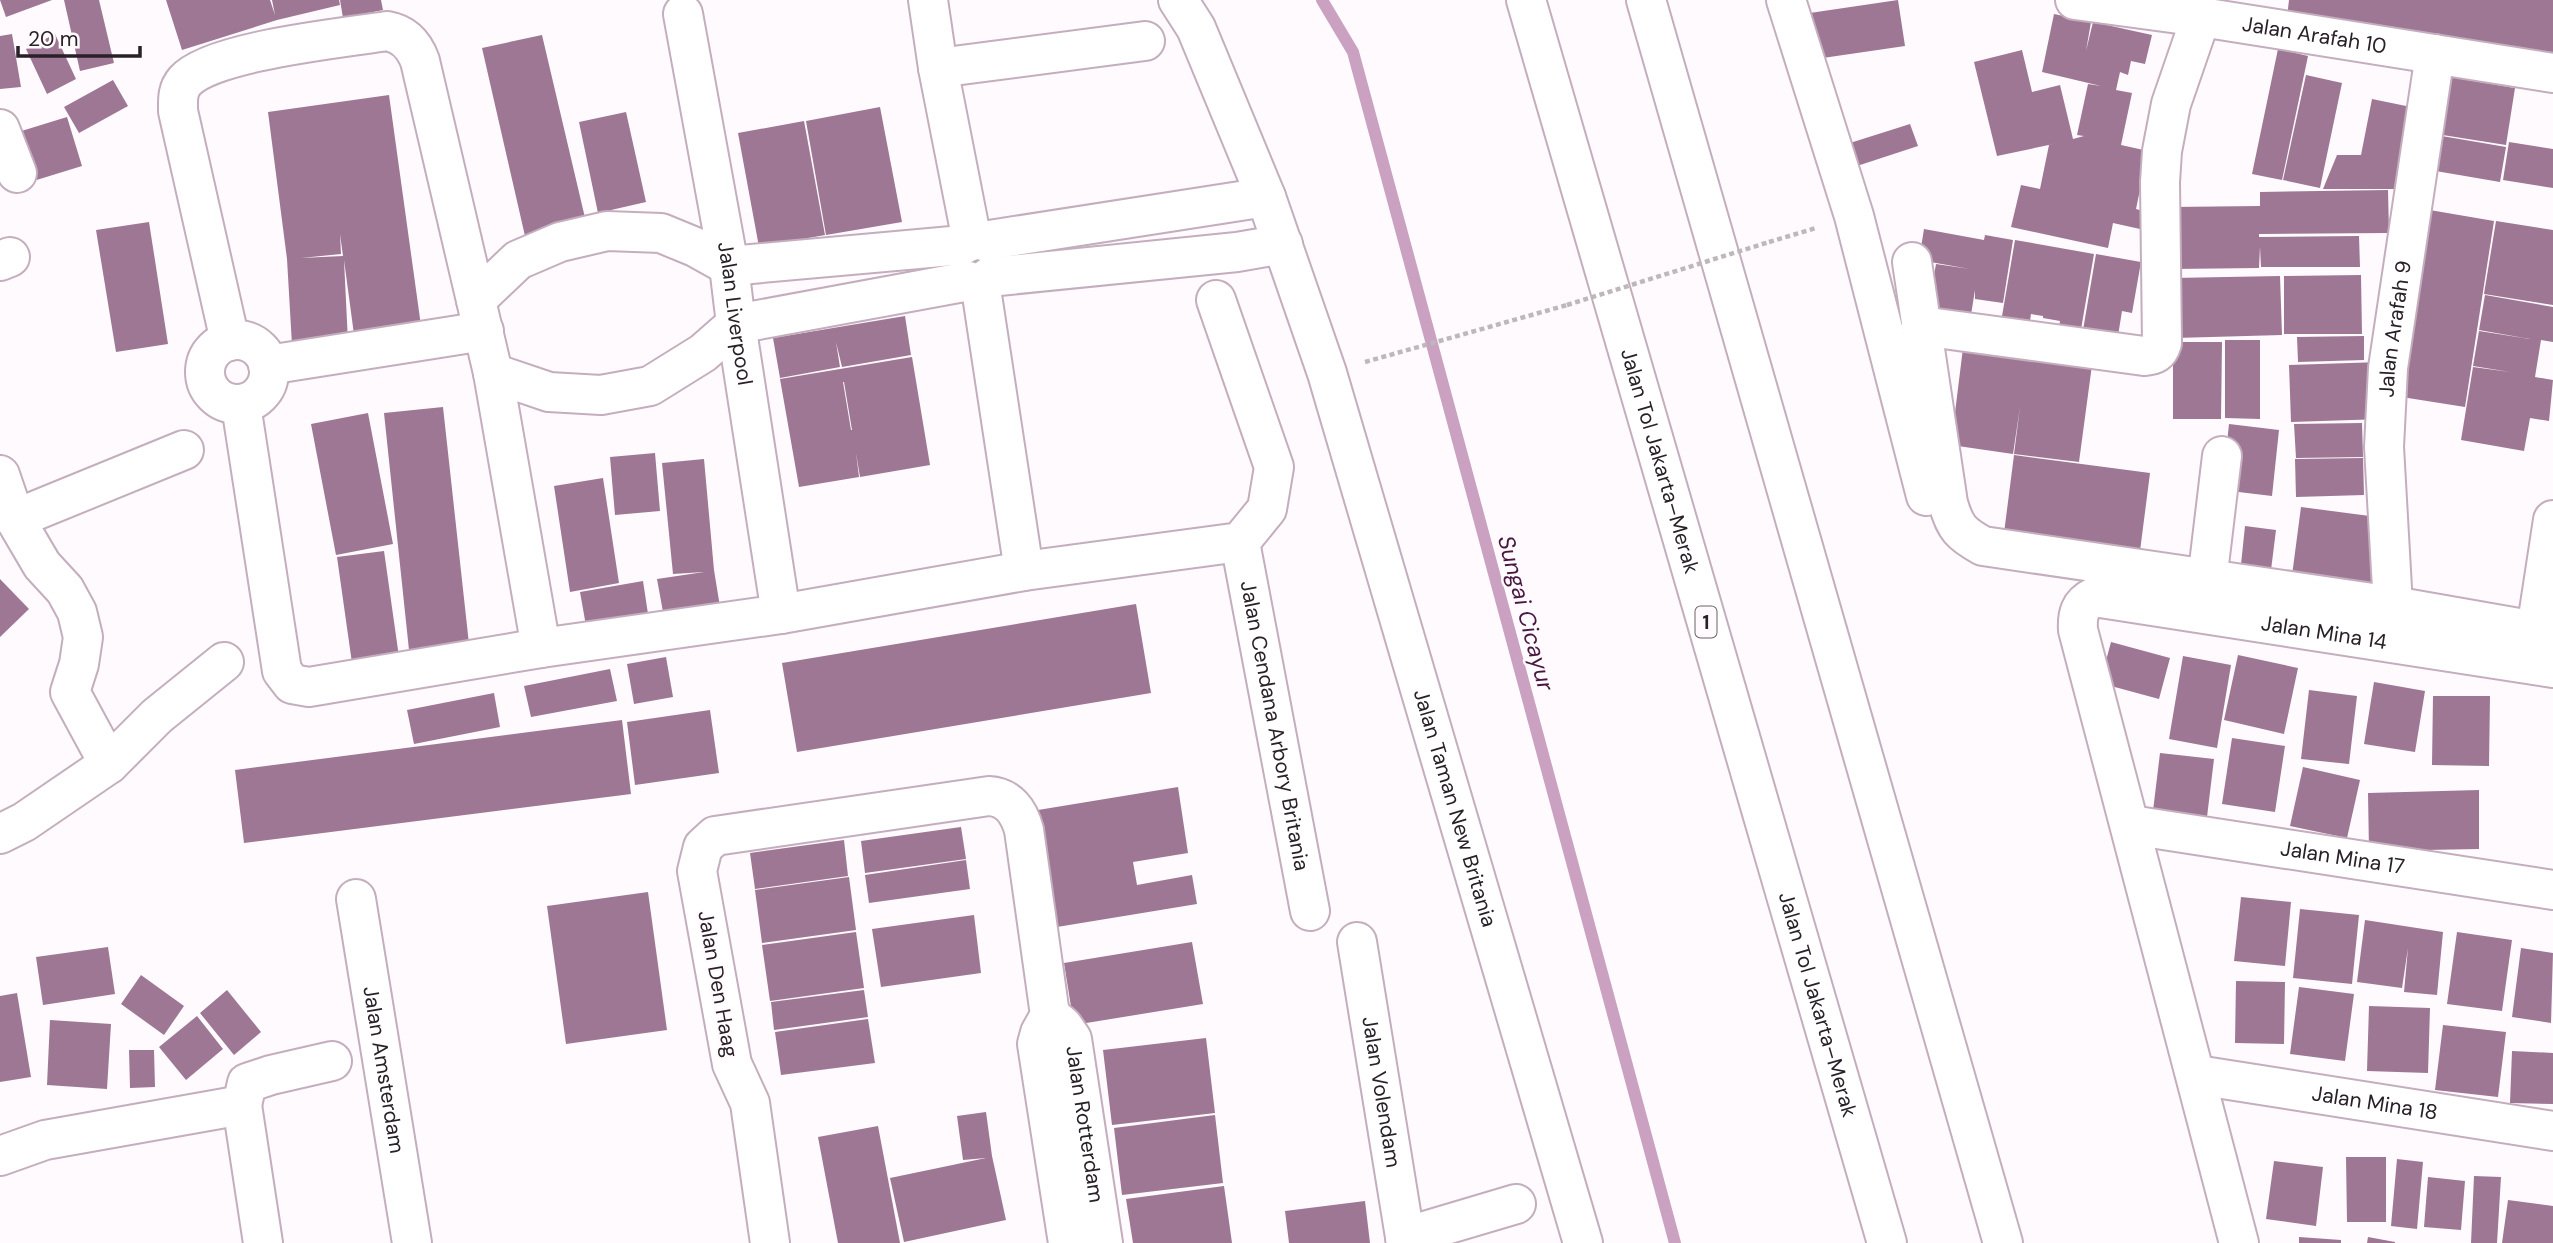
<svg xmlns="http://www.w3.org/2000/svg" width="2553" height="1243" viewBox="0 0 2553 1243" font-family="'DM Sans',sans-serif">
  <rect width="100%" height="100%" fill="#fffafd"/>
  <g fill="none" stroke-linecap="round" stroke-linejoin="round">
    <path stroke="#caa1c0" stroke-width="12" d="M1322,0L1353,52L1675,1243"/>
  </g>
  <path fill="#9e7794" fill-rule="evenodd" d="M0,0H52L6,17Z
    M64,0H99L114,63L80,71Z
    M166,0H270L275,15L272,0H339L340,5L277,20L182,50Z
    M340,0H381L383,10L343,18Z
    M1898,0L1905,46L1809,60L1803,14Z
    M2289,0H2553V58L2287,17Z
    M2054,14L2091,22L2086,51L2093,22L2152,35L2145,64L2131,61L2128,75L2120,72L2116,90L2132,93L2121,145L2148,151L2136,209L2143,211L2140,229L2113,223L2108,248L2011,227L2021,185L2040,189L2049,145L2063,142L1997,156L1974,62L2022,50L2032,92L2060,85L2073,139L2084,136L2077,135L2088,84L2101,86L2042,72Z
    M12,34L21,87L0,89V36Z
    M55,34L76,79L47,94L26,49Z
    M542,35L586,222L525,236L482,48Z
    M2278,49L2308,56L2282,180L2252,174Z
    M2306,75L2342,83L2320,188L2283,180Z
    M2439,75L2515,88L2506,145L2430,133Z
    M113,80L128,106L79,133L64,107Z
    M389,95L422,333L355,342L344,260L348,342L292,345L287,259L268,112ZM340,234L343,256L301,258L341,254Z
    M2372,99L2411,107L2395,189H2323L2337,155H2361Z
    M880,107L902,222L826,235L806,121Z
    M626,112L646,202L598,213L579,122Z
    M67,117L82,166L30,182L15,133Z
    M804,121L825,235L759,247L738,133Z
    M1910,124L1918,146L1857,166L1850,143Z
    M2430,134L2506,147L2500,182L2424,169Z
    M2509,142L2553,149V188L2503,180Z
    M2388,190L2389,233L2259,234V237L2359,236L2360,267H2261L2260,247L2259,268L2172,269L2171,207L2260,206V192Z
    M2418,208L2494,221L2465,407L2389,395Z
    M2496,221L2553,230V305L2484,294Z
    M149,222L168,344L116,352L96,230Z
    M1924,229L1984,240L1985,235L2013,240L2003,303L1975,299V290L1970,321L1927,314L1936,264L1970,269L1919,260Z
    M2015,240L2094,254L2080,335L2058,332L2060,321L2043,318V316L2031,314L2029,328L2001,322Z
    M2096,254L2141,262L2132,313L2122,311L2117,342L2082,336Z
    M2361,275L2362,334H2284V276Z
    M2280,276L2282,335L2175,338L2173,278Z
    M2485,295L2553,307V342L2541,340L2535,377L2553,380L2549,421L2530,418L2524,451L2461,440L2473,367L2510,372L2473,366L2479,331L2530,339L2479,330Z
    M905,316L911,355L842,367L836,342L840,367L780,378L773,338Z
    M2364,336V360L2298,362L2297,337Z
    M2225,340H2260V419L2225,418Z
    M2173,342H2222L2221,419H2173Z
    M1963,348L2092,365L2079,462L2014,454L2020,407L2013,454L1951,445Z
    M912,357L930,465L860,477L856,453L859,477L799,487L780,379ZM843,382H844L852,430H851Z
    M2381,362L2383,419L2291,422L2289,365Z
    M443,407L469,644L409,650L384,413Z
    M368,413L393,544L336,555L311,424Z
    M2362,423L2363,457L2296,458L2294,424Z
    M2229,424L2279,430L2272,496L2222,490Z
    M655,453L660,511L615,515L610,457Z
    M2014,455L2150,473L2139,559L2003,541Z
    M2363,458L2364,495L2296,497L2295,459Z
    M704,459L714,570L721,613L665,623L657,579L704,572L673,574L662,463Z
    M603,478L619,583L570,592L554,486Z
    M2301,507L2385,518L2377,585L2291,583Z
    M2245,526L2276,530L2270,578L2240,574Z
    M384,551L399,657L352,663L337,557Z
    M0,579L29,609L0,637Z
    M643,581L650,627L588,637L580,592Z
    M1136,604L1151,693L797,752L782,663Z
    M2111,642L2170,658L2159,699L2100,683Z
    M2238,655L2298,668L2284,734L2224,720Z
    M2183,656L2231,665L2217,748L2169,739Z
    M666,657L673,697L634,704L627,664Z
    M610,669L617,701L531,717L524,686Z
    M2374,682L2425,691L2415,752L2364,744Z
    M2309,690L2357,696L2349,764L2301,759Z
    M494,693L500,727L414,744L407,710Z
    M2433,696H2490L2489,766L2432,765Z
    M710,710L719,773L635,785L627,722Z
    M622,720L631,794L244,843L235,770Z
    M2232,738L2285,746L2275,812L2222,804Z
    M2160,753L2214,759L2207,817L2153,811Z
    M2303,767L2360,780L2347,838L2290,826Z
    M1178,787L1188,853L1133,862L1137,885L1192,875L1197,904L1057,927L1038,810Z
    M2479,790V849L2369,851L2368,793Z
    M961,827L966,859L865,873L861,841Z
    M844,840L848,876L755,889L750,853Z
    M966,860L970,889L869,903L865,875Z
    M849,877L856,930L762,943L755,890Z
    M648,892L667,1030L566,1044L547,906Z
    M2241,897L2291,902L2285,966L2234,961Z
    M2300,909L2359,915L2352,984L2293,978Z
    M974,915L981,973L881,987L872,929Z
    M2365,920L2443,932L2437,995L2404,992L2408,948L2402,988L2357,982Z
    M856,932L864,988L770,1001L762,945Z
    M2457,932L2512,940L2502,1011L2447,1004Z
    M1192,942L1203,1004L1074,1025L1064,963Z
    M108,947L115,994L43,1005L36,957Z
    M2521,948L2553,953L2551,1023L2512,1017Z
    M141,975L184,1006L164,1035L121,1004Z
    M2236,981L2285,982L2284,1044L2235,1043Z
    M2299,987L2354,994L2345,1061L2290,1054Z
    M227,990L261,1032L234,1055L200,1013Z
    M864,990L868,1017L774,1030L771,1002Z
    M17,993L31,1077L0,1082V996Z
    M2369,1006L2430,1008L2428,1073L2367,1071Z
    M197,1016L223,1049L186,1080L159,1047Z
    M868,1019L875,1063L781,1075L775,1032Z
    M50,1020L111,1024L107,1089L47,1085Z
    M2443,1025L2506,1032L2498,1097L2435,1090Z
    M1206,1038L1215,1113L1112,1125L1103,1050Z
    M129,1050H154L155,1087L130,1088Z
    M2512,1051L2553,1053V1104L2510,1103Z
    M986,1112L992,1156L1006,1220L904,1242L890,1178L986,1158L963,1160L957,1116Z
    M1215,1115L1223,1183L1122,1195L1114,1128Z
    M878,1126L900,1243H838L818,1137Z
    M2346,1157H2386V1222H2347Z
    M2397,1159L2423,1162L2417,1229L2391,1226Z
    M2274,1161L2323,1167L2316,1226L2266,1219Z
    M2474,1176L2501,1177L2497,1243H2471Z
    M2428,1177L2465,1181L2461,1230L2424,1227Z
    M1224,1186L1232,1243H1133L1126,1199Z
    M2508,1200L2553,1206V1243H2502Z
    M1365,1201L1370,1243H1289L1285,1211Z
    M2299,1237L2341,1240V1243H2299Z
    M2368,1237L2395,1242V1243H2367Z"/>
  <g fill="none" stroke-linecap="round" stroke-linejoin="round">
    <g stroke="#c4aebe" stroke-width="42">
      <g id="minor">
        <path d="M928,0L938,68L972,241"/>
        <path id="s1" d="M1178,0L1196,28L1266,197L1327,373L1583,1243"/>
        <path d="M1786,0L1854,216L1926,496"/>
        <path id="s2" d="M2075,0L2201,17L2553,73"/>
        <path id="s3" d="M683,14L729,266L736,324L781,614"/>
        <path d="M938,68L1145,41"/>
        <path d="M0,129L17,173"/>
        <path d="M983,241L1266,197"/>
        <path d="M0,261L10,257"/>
        <path d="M1912,262L1948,503C1955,528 1961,534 1983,546L2393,606L2553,634"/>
        <path d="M989,277L1237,252L1283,244"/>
        <path d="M980,282L1024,571"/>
        <path d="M476,300L518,260L560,242L607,231L661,233L695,247L729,266L963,245"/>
        <path d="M1921,326L2144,356C2155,355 2159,353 2162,343L2160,182L2162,151L2171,104L2201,17"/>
        <circle cx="237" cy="372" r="32"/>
        <path d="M230,341L178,111C178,100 177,90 185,81C211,51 343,38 387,31C404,34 414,45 420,61L493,373L541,648"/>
        <path d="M268,365L484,331"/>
        <path d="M493,373L549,392L601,395L650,386L703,353L736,324L969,281"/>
        <path d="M241,405L282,671L292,684L309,687L541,648L781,614L1024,571L1240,542L1267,509L1274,467L1216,300"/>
        <path d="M0,475L15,519L42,565L65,590L77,612L83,637L79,664L70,692L109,764"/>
        <path d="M15,519L184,450"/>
        <path id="s4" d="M1240,542L1310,911"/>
        <path d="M2207,581L2222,456"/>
        <path id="s5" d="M2393,606L2384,447L2388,368L2435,54"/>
        <path d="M2536,631L2553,520"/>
        <path id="s6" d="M2131,825L2553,890"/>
        <path d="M0,834L24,822L109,764L157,716L224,662"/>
        <path id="s7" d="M356,899L412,1243"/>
        <path id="s8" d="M1357,942L1406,1243"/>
        <path id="s9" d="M1050,1015L1063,1026L1072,1039L1103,1243"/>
        <path id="s10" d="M2197,1075L2553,1131"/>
        <path d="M242,1105L263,1243"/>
        <path d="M0,1156L45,1140L242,1105L247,1083L271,1075L332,1061"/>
        <path d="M1405,1237L1516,1204"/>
        <path d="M770,1243L750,1103L732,1064L697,871L703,847L715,836L989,796C1009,797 1019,812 1024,830L1050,1015L1040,1033L1037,1044L1068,1243"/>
        <path id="s11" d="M2239,1243L2078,630C2077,614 2080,604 2094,597L2553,668"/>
      </g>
    </g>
    <g stroke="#c4aebe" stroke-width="42">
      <g id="highway">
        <path id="s12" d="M1526,0L1887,1243"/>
        <path d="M1646,0L2003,1243"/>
      </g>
    </g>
    <path stroke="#beb8bc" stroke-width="4.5" stroke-dasharray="5 3.5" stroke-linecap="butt" d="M1769,242L1816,228
      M1365,362L1567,305"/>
    <use href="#minor" stroke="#fff" stroke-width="38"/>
    <use href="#highway" stroke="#fff" stroke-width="38"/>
    <path stroke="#beb8bc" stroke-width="4.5" stroke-dasharray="5 3.5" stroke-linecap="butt" d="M1567,305L1769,242"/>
  </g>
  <g text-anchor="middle" stroke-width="5" stroke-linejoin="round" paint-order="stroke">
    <rect fill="#fffafd" stroke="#696267" stroke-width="2" x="1695.5" y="606.5" width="21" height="31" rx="5"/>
    <g font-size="19" font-weight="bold" fill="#292127">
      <text x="1706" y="629">1</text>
    </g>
    <g font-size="21" fill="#292127" stroke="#fffafd">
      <text dy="7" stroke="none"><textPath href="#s2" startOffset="242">Jalan Arafah 10</textPath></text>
      <text dy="7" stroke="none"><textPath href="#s3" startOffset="304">Jalan Liverpool</textPath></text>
      <text dy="7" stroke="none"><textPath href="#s5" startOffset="278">Jalan Arafah 9</textPath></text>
      <text dy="7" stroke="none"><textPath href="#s12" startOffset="480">Jalan Tol Jakarta–Merak</textPath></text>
      <text dy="7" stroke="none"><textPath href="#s11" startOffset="906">Jalan Mina 14</textPath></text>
      <text dy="7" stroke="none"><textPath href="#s4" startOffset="187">Jalan Cendana Arbory Britania</textPath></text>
      <text dy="7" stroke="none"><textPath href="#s1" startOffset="856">Jalan Taman New Britania</textPath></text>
      <text dy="7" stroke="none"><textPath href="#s6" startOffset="214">Jalan Mina 17</textPath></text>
      <text transform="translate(718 984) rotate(80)" y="7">Jalan Den Haag</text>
      <text dy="7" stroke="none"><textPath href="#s12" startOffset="1046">Jalan Tol Jakarta–Merak</textPath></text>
      <text dy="7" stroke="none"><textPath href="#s7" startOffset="173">Jalan Amsterdam</textPath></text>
      <text dy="7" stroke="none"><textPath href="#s8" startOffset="152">Jalan Volendam</textPath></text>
      <text dy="7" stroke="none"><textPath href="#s10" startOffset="180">Jalan Mina 18</textPath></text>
      <text dy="7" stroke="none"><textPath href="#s9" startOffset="119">Jalan Rotterdam</textPath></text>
    </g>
    <g font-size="23" font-style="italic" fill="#491740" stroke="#fffafd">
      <text transform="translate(1526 613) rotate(75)" y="8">Sungai Cicayur</text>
    </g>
  </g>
  <path d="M18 46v10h122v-10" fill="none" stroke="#292127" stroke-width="3.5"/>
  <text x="28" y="46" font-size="21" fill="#292127" stroke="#fffafd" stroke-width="5" paint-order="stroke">20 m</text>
</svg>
